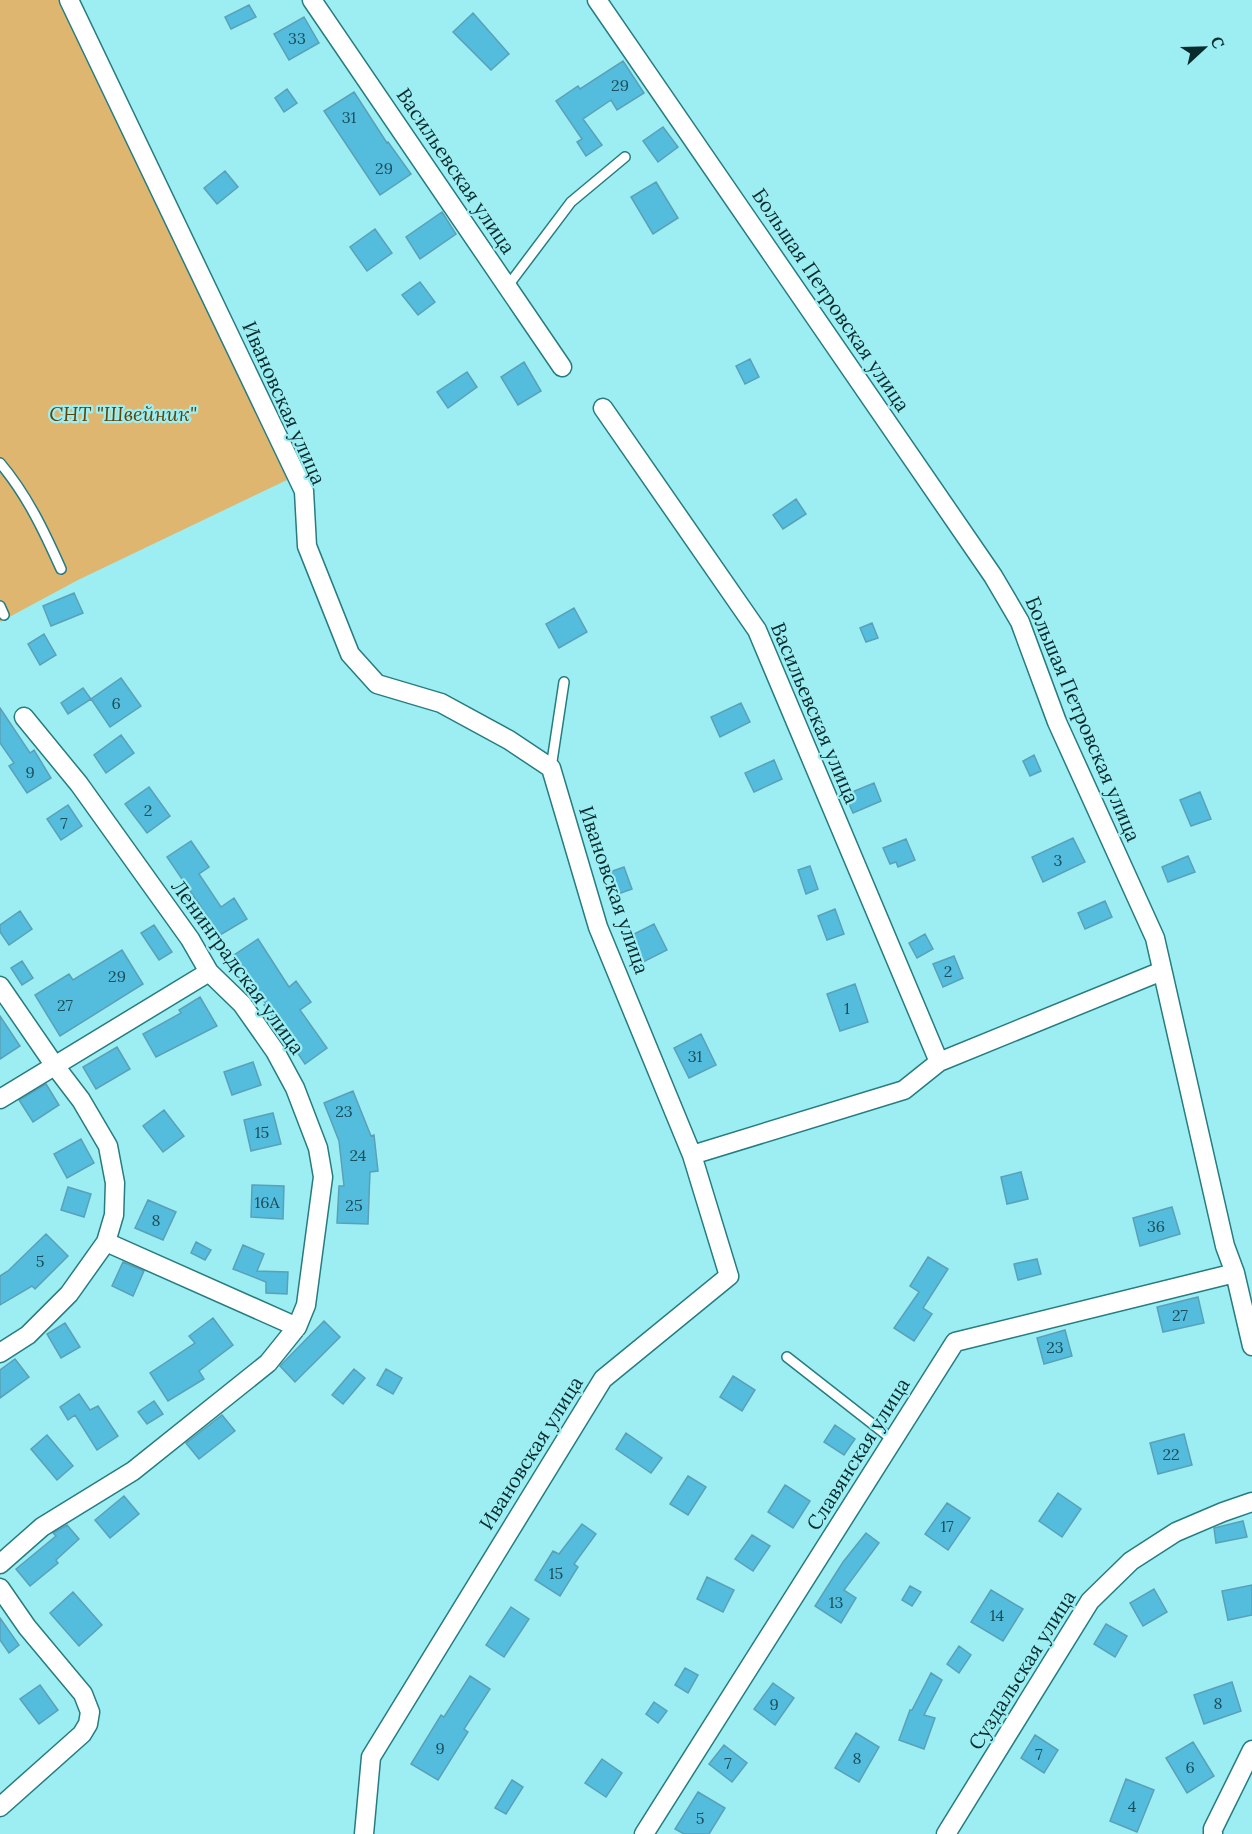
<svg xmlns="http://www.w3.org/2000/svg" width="1252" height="1834" viewBox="0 0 1252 1834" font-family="Lora,serif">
  <rect width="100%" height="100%" fill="#9deef3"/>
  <path fill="#deb66f" d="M0,0H61L289,479L78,580L0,622Z"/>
  <path fill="#54bcdc" stroke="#5aa1b8" stroke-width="1.5" d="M249,5L256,17L231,29L225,17Z
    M473,13L509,54L491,70L453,32Z
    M304,17L319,43L289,60L274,34Z
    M623,61L644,93L617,110L611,100L583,119L602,145L586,156L577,142L582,139L556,101L578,86L580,89Z
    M287,89L297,103L284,112L275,98Z
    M354,92L387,143L388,142L411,174L380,195L324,111Z
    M663,127L678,147L658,162L643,141Z
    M225,171L238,187L217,204L204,188Z
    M656,182L678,218L653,234L631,197Z
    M442,212L456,234L420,259L406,237Z
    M375,229L392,253L367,271L350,247Z
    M420,282L435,302L418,315L402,295Z
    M750,359L759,377L745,384L736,366Z
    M524,362L541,391L518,405L501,377Z
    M467,372L477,387L448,408L437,392Z
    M796,499L806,514L783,529L773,515Z
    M74,593L83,613L51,626L43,606Z
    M574,608L587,632L559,648L546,624Z
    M872,623L878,638L866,642L860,628Z
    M44,634L56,655L40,665L28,644Z
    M121,678L141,706L110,727L91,699Z
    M83,688L91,699L68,714L61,703Z
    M741,703L750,722L720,737L711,717Z
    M0,708L30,753L34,750L51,778L27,793L9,766L14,763L0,743Z
    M121,735L134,753L106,773L94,755Z
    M1034,755L1041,771L1030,776L1023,761Z
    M774,760L782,779L754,792L745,773Z
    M874,783L881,801L853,813L845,795Z
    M149,787L170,816L147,833L125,804Z
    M1200,792L1211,819L1191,826L1180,800Z
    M68,805L82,826L61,840L47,819Z
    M1073,838L1085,862L1043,882L1032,857Z
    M906,839L915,860L898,867L896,862L890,864L883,848Z
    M191,841L209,867L199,874L221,907L234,898L247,919L220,935L167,857Z
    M1188,856L1195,872L1168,882L1162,867Z
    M810,866L818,889L806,894L798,870Z
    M624,867L632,889L618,894L610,872Z
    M1105,901L1112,917L1085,929L1078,913Z
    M835,909L844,934L827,940L818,916Z
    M20,911L32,929L9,945L0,932V925Z
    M654,924L667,950L641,963L628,937Z
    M154,925L172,952L159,960L141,933Z
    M925,934L933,949L917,958L909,943Z
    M258,939L289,987L296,981L311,1002L300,1010L327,1048L305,1064L284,1033H285L264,1005L266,1004L234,955Z
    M122,950L143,984L60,1036L35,995L69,974L73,980Z
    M954,956L963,978L943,987L933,964Z
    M22,961L33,978L22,985L11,968Z
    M855,984L868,1022L840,1031L827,994Z
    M200,997L217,1026L156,1057L143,1034L181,1013L179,1010Z
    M0,1016L20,1046L0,1059Z
    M701,1034L716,1065L689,1078L674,1048Z
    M117,1047L130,1069L96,1089L83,1067Z
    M253,1062L261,1085L232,1095L224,1072Z
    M46,1084L59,1105L33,1122L19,1100Z
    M353,1091L371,1136L374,1135L378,1171L370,1172L368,1224L337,1223L339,1186H344L339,1141L324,1103Z
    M164,1110L184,1136L163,1152L143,1126Z
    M273,1113L281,1144L251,1151L244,1120Z
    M81,1139L94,1163L67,1178L54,1154Z
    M1021,1172L1028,1199L1007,1204L1001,1177Z
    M252,1185L284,1186L283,1219L251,1217Z
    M68,1187L91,1194L84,1217L61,1210Z
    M148,1200L176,1212L163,1240L135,1228Z
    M1172,1207L1180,1234L1140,1246L1133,1218Z
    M46,1234L68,1256L35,1289L32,1286L0,1305V1276L8,1271Z
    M196,1242L211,1250L205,1260L191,1253Z
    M243,1245L264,1254L257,1271L288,1272L287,1294L266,1293V1282L233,1269Z
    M928,1257L948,1269L923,1308L932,1314L914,1341L894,1328L919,1292L910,1286Z
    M1037,1259L1041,1274L1018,1280L1014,1264Z
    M123,1262L144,1271L133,1296L112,1286Z
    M1198,1297L1204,1323L1163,1332L1157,1307Z
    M213,1318L233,1345L199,1371L204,1379L168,1401L150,1373L195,1343L189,1336Z
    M324,1321L340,1337L295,1382L280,1366Z
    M65,1323L80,1347L61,1358L47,1334Z
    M1065,1330L1072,1356L1044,1364L1037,1338Z
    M15,1359L29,1377L0,1398V1370Z
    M354,1369L365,1378L343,1404L332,1395Z
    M386,1369L402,1378L393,1394L377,1385Z
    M733,1376L755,1390L742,1411L720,1397Z
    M79,1394L90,1410L98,1406L118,1436L97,1450L75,1415L68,1420L60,1407Z
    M154,1401L163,1414L147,1424L138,1412Z
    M222,1415L235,1431L199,1459L186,1443Z
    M835,1425L855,1439L844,1455L824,1442Z
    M626,1433L662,1458L651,1473L616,1449Z
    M1184,1434L1192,1465L1158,1474L1150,1443Z
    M47,1435L73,1466L57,1480L31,1449Z
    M688,1476L706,1487L688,1515L670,1504Z
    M785,1485L810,1501L793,1528L768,1512Z
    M1058,1493L1081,1509L1062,1537L1039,1521Z
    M124,1496L139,1514L110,1538L95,1520Z
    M947,1503L970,1518L948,1550L925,1534Z
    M1243,1521L1247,1537L1216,1543L1214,1528Z
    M582,1524L596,1534L574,1564L578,1567L560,1596L535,1580L553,1551L559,1554Z
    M67,1525L79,1539L56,1560L58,1563L30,1586L16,1569L56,1536L53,1533Z
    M866,1533L879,1543L844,1590L856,1598L841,1623L815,1606L843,1562Z
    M752,1535L770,1546L753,1571L735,1559Z
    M707,1577L734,1590L723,1612L697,1599Z
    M1252,1585V1615L1228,1620L1222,1591Z
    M910,1586L921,1592L912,1606L902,1600Z
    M1154,1589L1167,1612L1143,1626L1130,1603Z
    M991,1590L1023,1609L1003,1641L971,1622Z
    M73,1592L102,1625L79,1646L50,1613Z
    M511,1607L529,1619L504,1657L486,1645Z
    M0,1618L19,1645L9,1653L0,1640Z
    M1106,1624L1127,1636L1115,1657L1094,1644Z
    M959,1646L971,1655L959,1673L947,1664Z
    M685,1668L698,1675L688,1693L675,1685Z
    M931,1673L942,1680L924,1715L935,1718L924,1749L899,1740L910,1710H912Z
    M470,1676L490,1689L464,1729L468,1732L438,1780L411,1764L441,1715L444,1717Z
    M1232,1682L1241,1711L1204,1724L1194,1695Z
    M773,1683L794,1698L775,1725L754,1709Z
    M40,1685L58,1710L39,1724L20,1699Z
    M654,1702L667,1711L658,1723L646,1714Z
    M856,1733L879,1747L859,1782L835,1768Z
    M1035,1735L1058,1750L1044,1773L1021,1758Z
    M1193,1742L1214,1776L1187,1793L1166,1758Z
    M724,1745L747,1763L732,1782L709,1764Z
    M602,1759L622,1773L606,1797L585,1783Z
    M1126,1779L1154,1790L1137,1832L1110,1821Z
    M512,1780L523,1787L506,1814L495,1808Z
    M698,1792L725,1808L709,1834H684L675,1829Z"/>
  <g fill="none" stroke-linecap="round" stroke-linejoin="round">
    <g stroke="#277c81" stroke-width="12">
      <path id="service" d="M507,287L571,202L625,157
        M0,463C27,495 44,531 61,569
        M0,606L4,615
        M551,768L564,682
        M787,1357L893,1440"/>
    </g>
    <g stroke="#277c81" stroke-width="21">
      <path id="minor" d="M69,0L304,491L307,546L350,654L377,684L441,703L509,740L551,768L598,927L692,1155L729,1276L603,1379L371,1757L364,1834
        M312,0L562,367
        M597,0L993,576L1020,622L1057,722L1155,938L1225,1246L1235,1273L1252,1346
        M603,408L757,630L939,1062
        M0,986L55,1066L81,1100L108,1146L115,1183L114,1215L106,1242L69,1294L28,1335L0,1353
        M0,1099L209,972
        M692,1155L904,1090L939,1062L1162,971
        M106,1242L297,1327
        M0,1564L42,1527L133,1471L268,1363L297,1327L306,1305L323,1177L318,1148L295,1088L275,1051L242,1004L209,972L190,939L79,784L24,717
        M0,1588L27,1627L83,1694L90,1712L88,1724L82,1734L0,1807
        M644,1834L955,1342L1235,1273
        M946,1834L1090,1601L1131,1561L1176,1532L1223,1512L1252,1502
        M1213,1834V1829L1252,1750"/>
    </g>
    <use href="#service" stroke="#fff" stroke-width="9"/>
    <use href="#minor" stroke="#fff" stroke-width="18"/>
  </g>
  <g text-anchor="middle" stroke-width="4.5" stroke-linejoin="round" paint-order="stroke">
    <g font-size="16" fill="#1b4f59">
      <text x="297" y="44">33</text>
      <text x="620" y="91">29</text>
      <text x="349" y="123">31</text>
      <text x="384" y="174">29</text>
      <text x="116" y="709">6</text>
      <text x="30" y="778">9</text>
      <text x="148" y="816">2</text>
      <text x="64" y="829">7</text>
      <text x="1058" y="866">3</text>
      <text x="948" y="977">2</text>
      <text x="117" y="982">29</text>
      <text x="65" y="1011">27</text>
      <text x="847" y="1014">1</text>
      <text x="695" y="1062">31</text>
      <text x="344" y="1117">23</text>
      <text x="262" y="1138">15</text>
      <text x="358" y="1161">24</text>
      <text x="267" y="1208">16А</text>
      <text x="354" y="1211">25</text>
      <text x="156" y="1226">8</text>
      <text x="1156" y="1232">36</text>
      <text x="40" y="1267">5</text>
      <text x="1180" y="1321">27</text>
      <text x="1055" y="1353">23</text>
      <text x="1171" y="1460">22</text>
      <text x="947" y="1532">17</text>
      <text x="556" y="1579">15</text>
      <text x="836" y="1608">13</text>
      <text x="997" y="1621">14</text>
      <text x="1218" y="1709">8</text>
      <text x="774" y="1710">9</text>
      <text x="440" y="1754">9</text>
      <text x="1039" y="1760">7</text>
      <text x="857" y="1764">8</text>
      <text x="728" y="1769">7</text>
      <text x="1190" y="1773">6</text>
      <text x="1132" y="1812">4</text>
      <text x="700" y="1824">5</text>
    </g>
    <g font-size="20" fill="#082b2d" stroke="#9deef3">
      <text transform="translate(456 171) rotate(56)" y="7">Васильевская улица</text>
      <text transform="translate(831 300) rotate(56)" y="7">Большая Петровская улица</text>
      <text transform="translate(284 403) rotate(66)" y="7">Ивановская улица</text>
      <text transform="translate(815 713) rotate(67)" y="7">Васильевская улица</text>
      <text transform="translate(1083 719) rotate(67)" y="7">Большая Петровская улица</text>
      <text transform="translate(614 890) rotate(71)" y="7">Ивановская улица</text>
      <text transform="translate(238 967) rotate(54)" y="7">Ленинградская улица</text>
      <text transform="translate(531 1453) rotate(-58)" y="7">Ивановская улица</text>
      <text transform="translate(858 1454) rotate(-58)" y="7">Славянская улица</text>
      <text transform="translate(1022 1670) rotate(-58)" y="7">Суздальская улица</text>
    </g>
    <g font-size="20" font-style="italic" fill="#604406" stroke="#9deef3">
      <text x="123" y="421">СНТ "Швейник"</text>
    </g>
  </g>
  <g transform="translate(1204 48) rotate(68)" stroke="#9deef3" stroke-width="4.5" paint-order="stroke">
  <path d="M0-4.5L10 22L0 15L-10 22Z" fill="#082b2d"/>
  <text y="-9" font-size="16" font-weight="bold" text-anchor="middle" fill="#082b2d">С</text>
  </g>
</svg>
